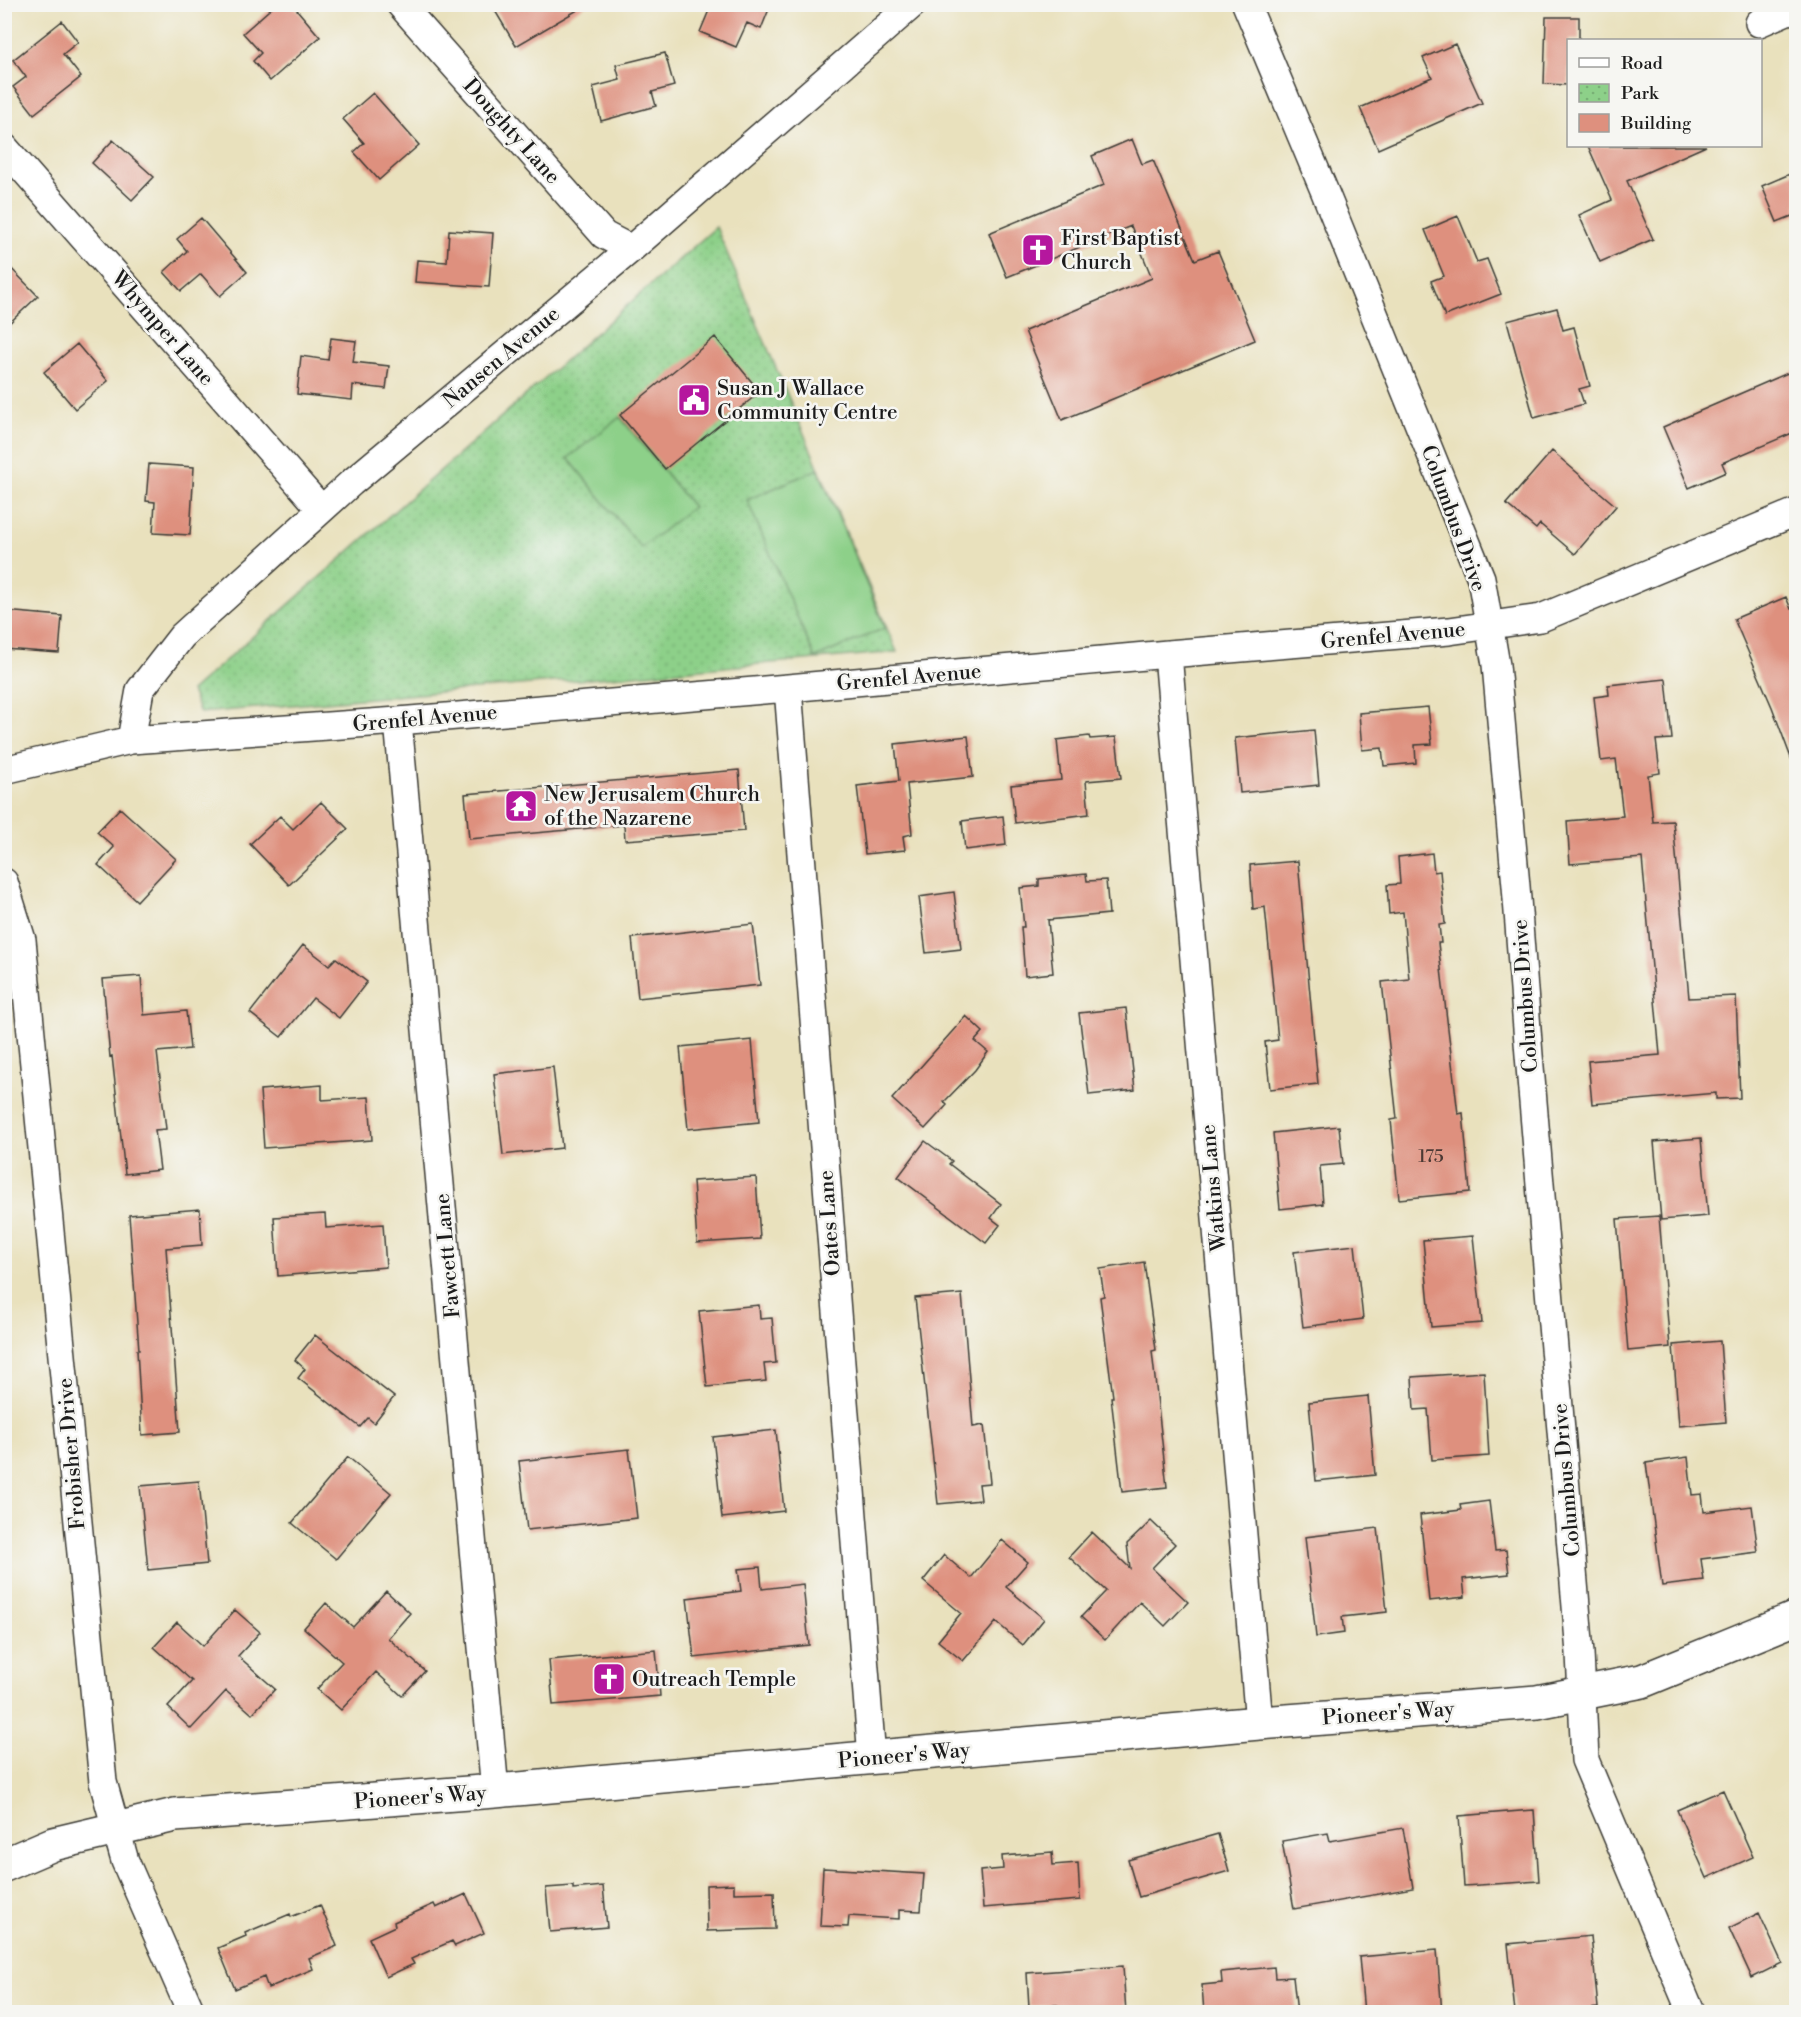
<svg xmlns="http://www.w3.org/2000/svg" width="1801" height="2017" viewBox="0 0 1801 2017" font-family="'Libre Bodoni',serif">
  <defs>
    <pattern id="park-dots" width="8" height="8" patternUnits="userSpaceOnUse" patternTransform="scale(1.5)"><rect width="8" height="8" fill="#8dd089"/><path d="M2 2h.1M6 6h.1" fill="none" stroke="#79b276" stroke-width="1.8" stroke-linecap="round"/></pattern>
  </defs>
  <rect width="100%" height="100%" fill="#f6f6f2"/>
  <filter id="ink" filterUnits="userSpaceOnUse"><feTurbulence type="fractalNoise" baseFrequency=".0167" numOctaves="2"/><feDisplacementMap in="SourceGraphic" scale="12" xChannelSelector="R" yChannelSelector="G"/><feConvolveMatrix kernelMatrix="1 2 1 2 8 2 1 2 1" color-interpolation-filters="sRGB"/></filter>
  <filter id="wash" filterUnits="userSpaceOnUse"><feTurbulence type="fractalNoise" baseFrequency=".008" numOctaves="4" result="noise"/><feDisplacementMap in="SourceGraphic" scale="24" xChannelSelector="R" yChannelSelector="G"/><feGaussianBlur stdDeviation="1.35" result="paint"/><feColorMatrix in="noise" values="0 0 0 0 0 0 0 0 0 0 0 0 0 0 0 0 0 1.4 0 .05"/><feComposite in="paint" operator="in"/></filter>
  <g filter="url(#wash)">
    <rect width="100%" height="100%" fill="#e9e1bd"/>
    <path fill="url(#park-dots)" stroke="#547652" stroke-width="1.5" d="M716,227L897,652L200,713L191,691Z"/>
    <path fill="#8dd089" stroke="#547652" stroke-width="1.5" d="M620,417L693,507L641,548L568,458Z
      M818,469L885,628L815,658L747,500Z"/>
    <g id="blocks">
      <path fill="#de907e" d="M276,4H292L320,37L270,81L253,61L261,53L243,33Z
        M491,4H588L516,46Z
        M703,4H771L761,29L747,23L736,47L700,32L710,8Z
        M1546,17H1579V40H1569V85L1544,84Z
        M62,21L78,42L63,54L81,77L34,114L13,87L26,77L13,60Z
        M1455,44L1482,103L1378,149L1360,108L1432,77L1423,58Z
        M665,53L674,86L652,92L656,106L601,121L593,87L620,80L616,65Z
        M373,93L419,145L379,180L354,152L364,143L343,119Z
        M1132,139L1142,164L1153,160L1195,260L1218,251L1255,340L1062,420L1025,331L1152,278L1131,226L1007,277L989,233L1104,185L1092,156Z
        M113,140L154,177L132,200L92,163Z
        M1588,146H1706L1627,181L1653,239L1600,262L1579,215L1612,200Z
        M1797,171V214L1777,222L1762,186Z
        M1458,216L1477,262L1487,259L1501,294L1445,316L1431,281L1444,276L1425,230Z
        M201,218L247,272L220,296L201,274L181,291L164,272L187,251L177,239Z
        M449,230L493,233L489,287L415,282L417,260L447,262Z
        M4,261L38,296L4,328Z
        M1557,308L1563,330L1574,327L1590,386L1579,389L1584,404L1534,418L1507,321Z
        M715,337L760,392L665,469L620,415Z
        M331,338L356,341L353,362L389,366L386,389L353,385L352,400L297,394L301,356L328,360Z
        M77,344L108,381L75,409L44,372Z
        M1797,369V431L1722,463L1726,472L1689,488L1663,427Z
        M1552,451L1616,506L1575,554L1540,524L1536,529L1506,504Z
        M149,464L194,467L190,535L153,533L155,502L146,501Z
        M1786,597L1791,609L1797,607V766H1794L1772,707L1734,619Z
        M4,611L62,616L59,653L4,649Z
        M1666,679L1672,739L1656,740L1660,773L1648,775L1653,822L1673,821L1689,998L1736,996L1740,1098L1716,1099V1093L1592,1104L1588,1061L1660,1055L1642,858L1570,864L1567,821L1623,816L1616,759L1601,761L1594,697L1609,695L1608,685Z
        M1428,707L1432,744L1415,745L1416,763L1384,766L1382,748L1362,750L1359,713Z
        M1314,730L1319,785L1240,793L1235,738Z
        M968,736L973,777L907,784L912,834L903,836L905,850L865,854L857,786L899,781L895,744Z
        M1089,736L1090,739L1116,737L1121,778L1086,781L1089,814L1015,823L1011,785L1061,780L1057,740Z
        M739,770L744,831L625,840L624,825L469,839L465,794Z
        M321,802L348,829L289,885L250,844L280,816L293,829Z
        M120,808L176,859L137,901L98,865L114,847L97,832Z
        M1003,816L1006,845L965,850L962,821Z
        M1432,853L1434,872L1440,871L1445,924L1439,925L1441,943H1438L1458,1114L1463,1113L1470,1192L1399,1199L1391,1120L1397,1119L1382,982L1409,979L1403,912L1389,914L1387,885L1400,884L1398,857Z
        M1298,861L1318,1084L1270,1089L1265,1042L1278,1040L1265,907L1253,909L1250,865Z
        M1086,874L1087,881L1106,880L1109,914L1048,920L1053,973L1025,976L1021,927H1024L1020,888L1039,886V879Z
        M954,892L961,949L926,953L919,897Z
        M753,924L760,985L638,998L632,938Z
        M303,945L329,965L336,958L367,982L339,1018L313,998L281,1037L250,1013Z
        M141,976L144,1015L186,1011L190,1049L157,1052L166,1129L155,1130L160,1170L125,1174L112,1056L110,1057L103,979Z
        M1126,1008L1135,1090L1089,1095L1079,1013Z
        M966,1016L983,1032L975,1041L988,1052L975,1070L944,1102L947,1105L925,1129L892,1099Z
        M752,1040L759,1122L688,1129L680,1047Z
        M553,1067L562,1148L503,1155L494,1074Z
        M322,1085V1100L369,1097L372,1140L264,1148L260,1090Z
        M1339,1126L1343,1164L1320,1166L1323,1204L1280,1209L1273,1133Z
        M1701,1138L1708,1216L1661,1220L1654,1142Z
        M925,1141L952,1161L949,1164L1001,1204L991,1218L1000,1225L986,1243L898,1177Z
        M756,1177L760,1239L697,1243L693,1181Z
        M200,1209L202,1245L166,1248L180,1432L142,1435L137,1350H139L129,1215Z
        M325,1214L326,1228L383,1224L386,1267L278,1276L274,1217Z
        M1659,1216L1670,1347L1628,1351L1617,1219Z
        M1473,1236L1482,1323L1431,1327L1423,1240Z
        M1355,1245L1363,1319L1303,1327L1294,1252Z
        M1144,1262L1156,1350L1152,1351L1167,1487L1122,1492L1111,1397H1113L1100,1297L1104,1296L1100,1269Z
        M962,1294L973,1427L984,1425L990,1483L979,1484L981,1500L938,1504L915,1298Z
        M759,1305L760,1319L772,1318L776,1363L764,1364L766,1381L707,1387L699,1311Z
        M315,1335L394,1397L374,1423L368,1418L360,1427L298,1378L305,1369L295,1360Z
        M1720,1341L1726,1422L1679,1426L1673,1345Z
        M1484,1372L1489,1456L1432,1460L1428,1409L1414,1410L1412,1377Z
        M1368,1396L1375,1475L1316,1481L1309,1402Z
        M776,1430L784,1511L722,1518L713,1437Z
        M629,1449L637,1518L527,1530L519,1461Z
        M348,1457L391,1493L336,1559L292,1523Z
        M1688,1457L1692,1495L1702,1494L1704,1512L1752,1506L1758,1552L1701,1559L1704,1581L1662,1586L1646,1463Z
        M199,1481L207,1564L148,1570L140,1486Z
        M1489,1501L1495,1551L1506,1550L1509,1574L1463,1579L1465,1597L1429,1601L1420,1515L1461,1510L1460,1505Z
        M1151,1521L1175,1544L1152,1568L1188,1602L1165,1626L1140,1602L1105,1640L1081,1617L1106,1591L1069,1557L1092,1532L1130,1568L1127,1544Z
        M1378,1528L1387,1612L1342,1617L1344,1633L1316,1637L1305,1537Z
        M1002,1540L1028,1562L1006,1587L1044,1619L1023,1645L996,1622L963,1661L938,1641L961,1613L923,1581L944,1555L971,1578Z
        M760,1567L762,1589L803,1584L809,1645L694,1658L687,1598L741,1591L738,1569Z
        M386,1591L410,1613L388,1638L425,1671L402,1696L376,1672L341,1710L317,1689L342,1662L304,1628L326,1603L353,1627Z
        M235,1610L260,1632L238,1656L275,1689L252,1714L226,1691L191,1729L168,1707L192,1681L154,1647L177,1622L203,1646Z
        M656,1650L660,1696L553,1705L549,1660Z
        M1723,1790L1753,1857L1707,1878L1677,1810Z
        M1534,1810L1539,1881L1464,1886L1459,1816Z
        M1403,1828L1413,1888L1294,1909L1282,1841L1328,1833L1330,1841Z
        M1218,1834L1229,1871L1139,1897L1128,1860Z
        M1052,1852L1053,1865L1078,1863L1080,1900L983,1908L980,1871L1003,1869L1002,1856Z
        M823,1868L924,1874L921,1911L899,1910V1919L849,1916L848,1927L820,1926Z
        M734,1884V1893L774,1892L775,1929L707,1931L706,1885Z
        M573,1886V1889L603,1886L607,1927L550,1932L546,1888Z
        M466,1894L484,1933L455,1946L452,1941L411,1959L414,1964L386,1977L369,1938L395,1926L394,1922L434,1904L436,1908Z
        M320,1905L337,1946L309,1958L313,1969L268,1988L264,1977L235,1989L218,1948L246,1936L245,1933L290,1914L291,1917Z
        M1759,1913L1782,1963L1752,1978L1729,1928Z
        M1591,1936L1598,2008L1553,2013H1515L1508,1944Z
        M1437,1950L1442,2013H1364L1359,1957Z
        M1123,1966L1126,2013H1057V2005L1029,2007L1027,1973Z
        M1274,1967L1275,1978L1293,1977L1297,2013H1204L1202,1985L1222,1983L1221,1972Z"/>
    </g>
  </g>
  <g filter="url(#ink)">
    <use href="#blocks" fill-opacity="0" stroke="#3b3a34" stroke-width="1.5"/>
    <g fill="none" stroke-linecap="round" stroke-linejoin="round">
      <g stroke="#3b3a34" stroke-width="30">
        <path id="minor" d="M400,4L604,235L631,249
          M1246,4L1324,190L1481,578L1496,665L1516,886L1529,1055L1580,1653L1585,1760L1691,2012
          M1759,23L1796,7
          M4,147L321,509
          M1168,654L1259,1723
          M788,688L872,1758
          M398,721L495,1791
          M131,740L140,690L182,636L351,483L631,249L913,4
          M4,770L131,740L398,721L788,688L1168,654L1449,631L1541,618L1796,512
          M4,882L22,940L103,1782L125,1861L191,2012"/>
      </g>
      <g stroke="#3b3a34" stroke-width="36">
        <path id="major" d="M4,1865L53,1844L175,1815L495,1791L1259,1723L1537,1702L1642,1681L1796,1618"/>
      </g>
      <use href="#minor" stroke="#fff" stroke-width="27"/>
      <use href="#major" stroke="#fff" stroke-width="33"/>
    </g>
  </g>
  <defs>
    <g id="church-square" transform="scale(1.725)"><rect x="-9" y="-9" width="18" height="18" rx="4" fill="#b5179e" stroke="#f6f6f2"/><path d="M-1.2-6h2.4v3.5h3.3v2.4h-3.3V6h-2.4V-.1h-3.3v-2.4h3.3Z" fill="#fff"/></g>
    <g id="civic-square" transform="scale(1.725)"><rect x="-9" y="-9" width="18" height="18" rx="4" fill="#b5179e" stroke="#f6f6f2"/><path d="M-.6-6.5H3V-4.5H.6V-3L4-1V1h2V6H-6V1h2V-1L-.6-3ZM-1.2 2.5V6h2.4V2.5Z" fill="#fff"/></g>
    <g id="temple-square" transform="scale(1.725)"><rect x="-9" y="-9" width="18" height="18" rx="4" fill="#b5179e" stroke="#f6f6f2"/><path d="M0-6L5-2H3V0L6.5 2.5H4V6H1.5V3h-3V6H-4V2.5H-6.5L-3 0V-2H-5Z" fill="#fff"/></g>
  </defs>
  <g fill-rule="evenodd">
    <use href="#church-square" x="1038" y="250"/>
    <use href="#civic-square" x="694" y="400"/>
    <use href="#temple-square" x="521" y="806"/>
    <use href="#church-square" x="609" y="1679"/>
  </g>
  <g text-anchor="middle" stroke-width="5" stroke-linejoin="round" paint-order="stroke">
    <g font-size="18" fill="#4c3934">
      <text x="1431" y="1162">175</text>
    </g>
    <g font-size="21" fill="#1c1c1c" stroke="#f6f6f2">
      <text transform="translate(512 131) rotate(48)" y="7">Doughty Lane</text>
      <text transform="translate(163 328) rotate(49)" y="7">Whymper Lane</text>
      <text transform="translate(501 357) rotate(-40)" y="7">Nansen Avenue</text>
      <text transform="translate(1454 518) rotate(70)" y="7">Columbus Drive</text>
      <text transform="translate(1393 635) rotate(-5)" y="7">Grenfel Avenue</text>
      <text transform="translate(909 677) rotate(-5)" y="7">Grenfel Avenue</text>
      <text transform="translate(425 718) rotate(-5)" y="7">Grenfel Avenue</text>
      <text transform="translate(1525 996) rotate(-94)" y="7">Columbus Drive</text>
      <text transform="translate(1213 1188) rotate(-95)" y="7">Watkins Lane</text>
      <text transform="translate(829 1223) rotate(-94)" y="7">Oates Lane</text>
      <text transform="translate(447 1256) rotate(-95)" y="7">Fawcett Lane</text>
      <text transform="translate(71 1454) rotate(-95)" y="7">Frobisher Drive</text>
      <text transform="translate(1566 1480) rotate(-95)" y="7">Columbus Drive</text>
      <text transform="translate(1388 1713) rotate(-4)" y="7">Pioneer's Way</text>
      <text transform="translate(904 1755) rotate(-5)" y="7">Pioneer's Way</text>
      <text transform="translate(420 1797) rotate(-4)" y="7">Pioneer's Way</text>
    </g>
    <g font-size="21" fill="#1c1c1c" stroke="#f6f6f2" text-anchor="start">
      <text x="1061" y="245">First Baptist<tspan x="1061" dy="24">Church</tspan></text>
      <text x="717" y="395">Susan J Wallace<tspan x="717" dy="24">Community Centre</tspan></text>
      <text x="544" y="801">New Jerusalem Church<tspan x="544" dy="24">of the Nazarene</tspan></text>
      <text x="632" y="1686">Outreach Temple</text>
    </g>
  </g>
  <rect width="1801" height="2017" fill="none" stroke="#f6f6f2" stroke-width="24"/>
  <rect x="1567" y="39" width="195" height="108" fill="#f6f6f2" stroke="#9f9f9c" stroke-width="1.5"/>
  <rect x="1579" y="58" width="30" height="9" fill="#ffffff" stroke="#9f9f9c" stroke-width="1.5"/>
  <text x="1621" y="69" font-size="18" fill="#1c1c1c">Road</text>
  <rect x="1579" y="84" width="30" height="18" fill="url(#park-dots)" stroke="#9f9f9c" stroke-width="1.5"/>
  <text x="1621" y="99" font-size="18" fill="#1c1c1c">Park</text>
  <rect x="1579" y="114" width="30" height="18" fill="#de907e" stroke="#9f9f9c" stroke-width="1.5"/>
  <text x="1621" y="129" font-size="18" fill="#1c1c1c">Building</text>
</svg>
